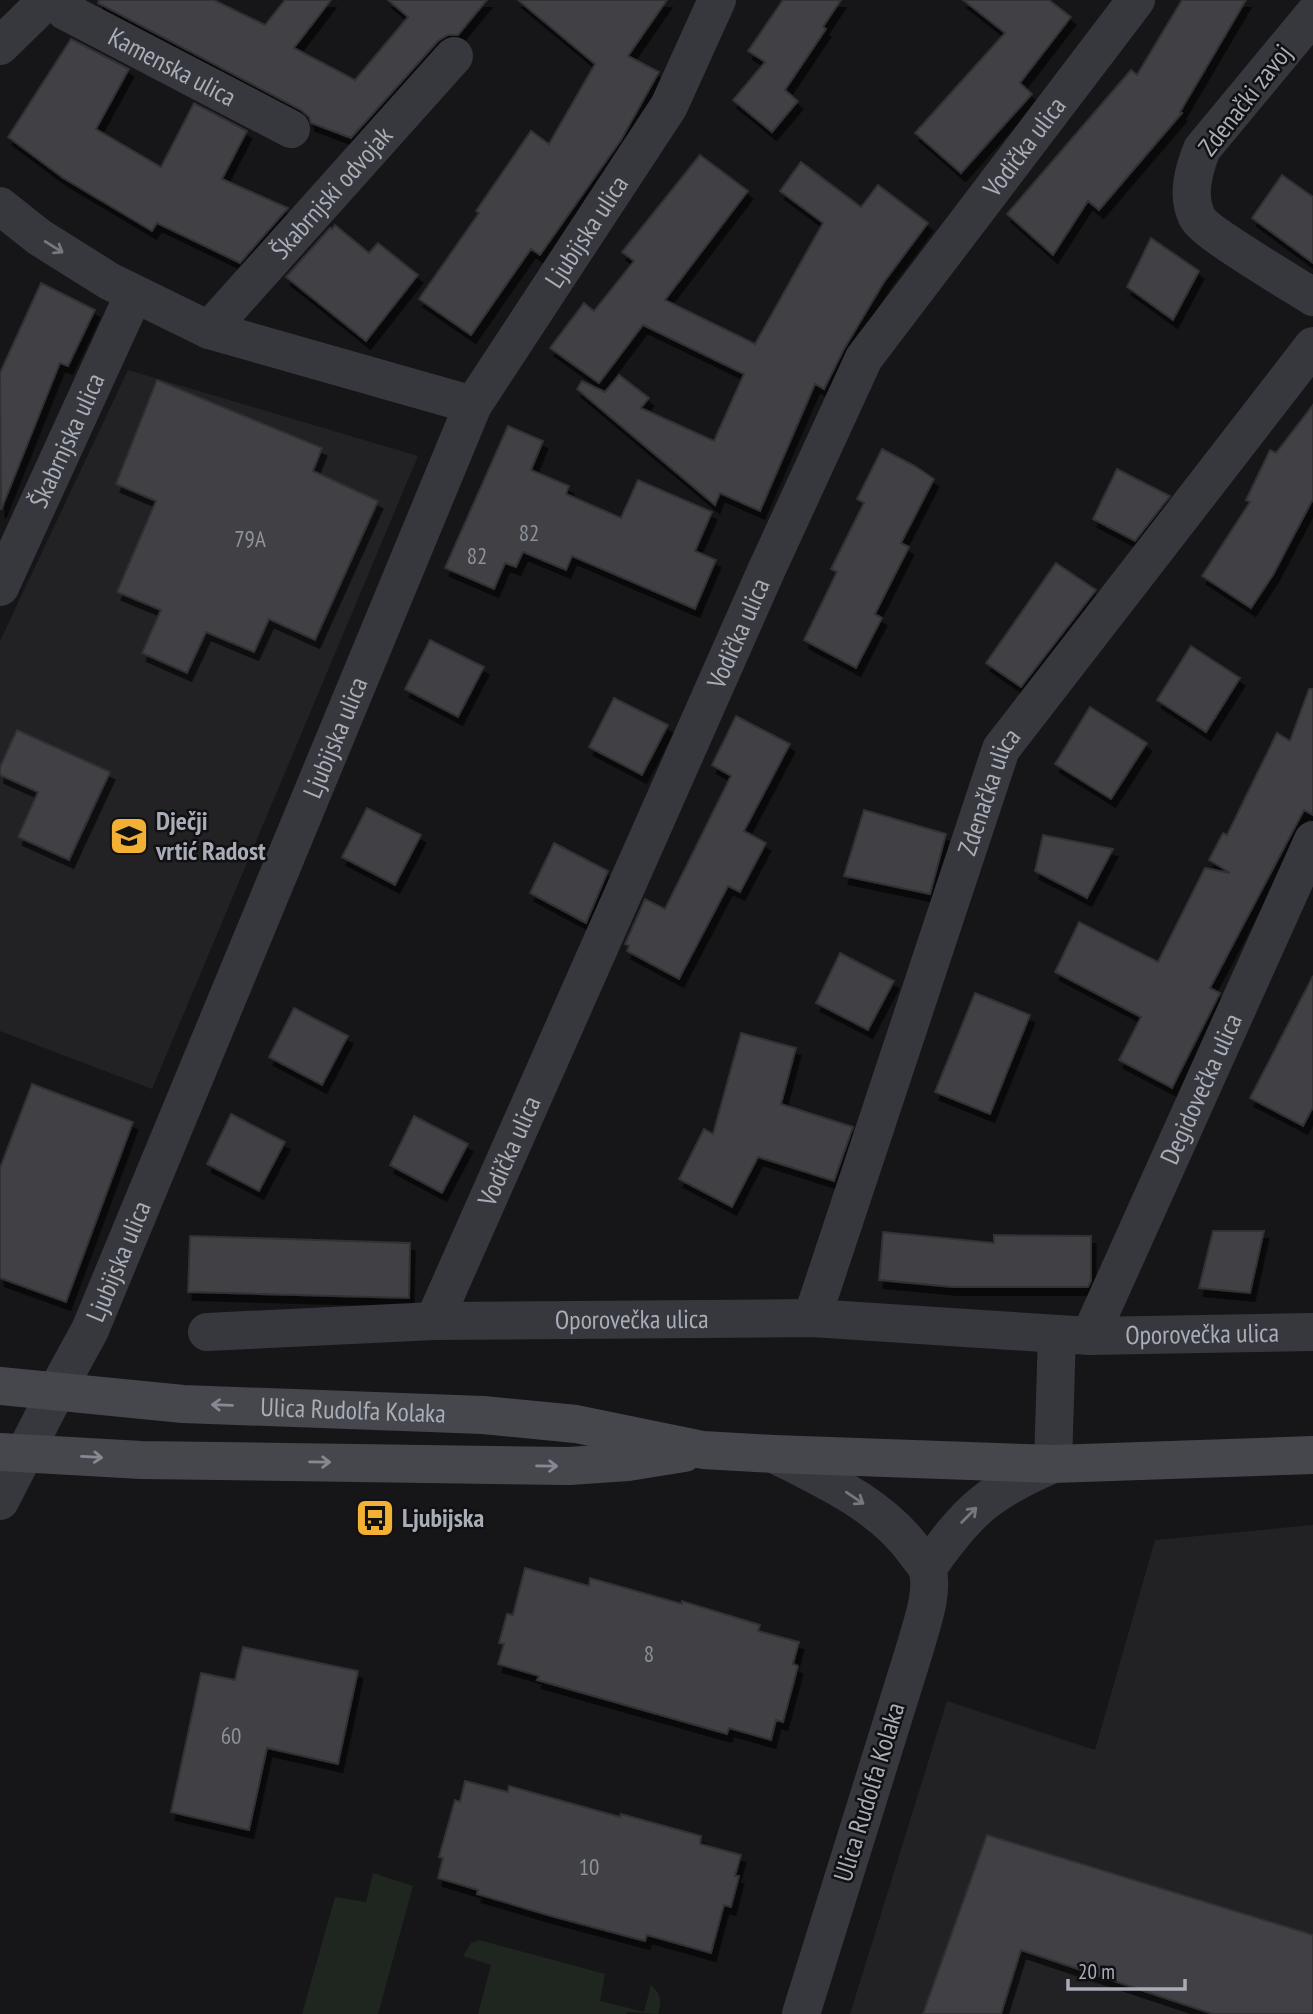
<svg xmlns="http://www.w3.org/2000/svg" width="1313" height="2014" viewBox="0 0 1313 2014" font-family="'PT Sans Narrow',sans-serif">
  <defs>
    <filter id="shadow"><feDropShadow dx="4.5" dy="8" stdDeviation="0" flood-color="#0009"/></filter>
  </defs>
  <rect width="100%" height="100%" fill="#161618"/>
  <path fill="#222225" d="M128,370L418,456L152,1089L0,1031V641Z
    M1313,1525V2014H850L947,1701L1095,1750L1155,1540Z"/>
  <path fill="#1e261f" d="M373,1873L413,1886L378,2014H302L335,1897L366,1902Z
    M479,1940L605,1974L600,2001L644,2012L651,1985C661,1994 662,2002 658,2014L627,2012L626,2014H478L491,1965L463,1956L471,1943Z"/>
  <path fill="#404145" stroke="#303034" stroke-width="2" filter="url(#shadow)" d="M99,0H214L265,25L285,0H331L294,48L355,80L408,17L388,0H487L458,35H448L438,41L351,138L311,123L309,117L301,110L98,3Z
    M518,0H667L628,56L659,72L621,140L540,255L531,249L471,335L419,299L479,213L476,211L531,131L549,144L595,64Z
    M783,0H841L823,27L826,29L785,90L798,101L772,132L733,100L765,62L748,51Z
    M963,0H1049L1071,17L1020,83L1032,94L961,173L915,133L1005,33Z
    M1182,0H1246L1180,112L1182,113L1099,210L1088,201L1053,255L1007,214L1131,70L1137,75Z
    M71,39L129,69L96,129L161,167L194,103L247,131L222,179L288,208L240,263L157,223L152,231L63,178L8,137Z
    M700,155L748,191L665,300L755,344L823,223L780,191L801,162L861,207L878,185L928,223L884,282L844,349L824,389L815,384L760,511L720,493L715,505L577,389L582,381L605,392L619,375L649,398L641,408L714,441L744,374L643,325L599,383L550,348L584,303L594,311L634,261L622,252Z
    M1282,175L1313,197V263L1252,218Z
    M335,225L369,253L378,243L418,275L366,341L286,277L330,228L332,229Z
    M1151,238L1199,271L1173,320L1127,287Z
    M41,283L95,310L68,366L60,363L1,510L0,373Z
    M157,380L322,448L313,471L378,501L315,640L269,619L254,652L206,632L187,673L142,653L161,610L117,592L156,501L116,484Z
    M1313,405V499L1273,575L1251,608L1202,576L1250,502L1246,500L1270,450L1276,453Z
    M508,426L543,441L531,470L569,486L566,494L621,518L638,480L712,512L695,551L716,560L695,609L572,556L566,570L523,552L516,567L505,563L494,589L445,568Z
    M882,449L915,466L934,479L901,543L909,547L875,614L882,618L856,668L804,640L837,572L831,569L864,503L857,499Z
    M1117,469L1170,496L1135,541L1093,519Z
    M1056,563L1096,590L1021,687L986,663Z
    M430,640L484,667L458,717L405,689Z
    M1191,646L1240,678L1206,732L1157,700Z
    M1309,689H1313V815L1304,810L1210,988L1220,993L1172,1088L1119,1060L1141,1017L1055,972L1079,922L1158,962L1205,868L1230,873L1209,860L1223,833L1227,835L1277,733L1290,741Z
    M614,698L668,725L642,775L589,747Z
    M1090,707L1147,743L1111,799L1055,764Z
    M736,716L790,744L744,831L766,843L740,892L728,886L679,979L627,951L629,946L625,944L645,899L665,909L731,776L712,765Z
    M17,730L110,772L69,860L18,837L38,792L0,775V767Z
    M367,808L421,835L395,885L342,857Z
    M864,810L946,834L930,894L844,876Z
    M1043,835L1113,849L1087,898L1035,871Z
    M554,843L608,871L586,923L530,893Z
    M840,953L894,981L868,1030L816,1003Z
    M1313,976V1107L1303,1126L1250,1098Z
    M975,993L1030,1015L990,1114L935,1092Z
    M294,1008L348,1036L322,1085L269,1057Z
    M741,1033L796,1048L781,1104L853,1127L834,1181L758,1157L732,1207L679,1179L704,1129L713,1134Z
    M32,1084L133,1122L66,1302L0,1278V1168Z
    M231,1114L285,1142L259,1191L207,1164Z
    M414,1116L468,1144L442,1193L390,1165Z
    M1213,1231H1264L1250,1293L1199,1288Z
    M883,1232L994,1243V1235L1091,1236V1281L1088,1287H953L879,1280Z
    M190,1236L410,1243L409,1298L188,1292Z
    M525,1568L589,1586L590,1578L682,1604V1601L760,1625L758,1631L799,1642L793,1664L798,1666L783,1722L776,1720L771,1740L729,1728L727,1734L537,1680L539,1676L498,1664L504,1644L499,1643L507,1614L513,1615Z
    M243,1647L358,1671L338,1764L267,1748L249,1830L171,1812L201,1673L235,1680Z
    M465,1781L508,1792L509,1786L620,1817L621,1814L701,1836L700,1844L741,1855L735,1876H739L731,1907L724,1905L711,1953L647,1935L645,1941L551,1916L477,1894L478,1890L438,1878L443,1858L439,1857L455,1800L460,1802Z
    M987,1835L1313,1935V2014H1213L1021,1950L1001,2014H923Z"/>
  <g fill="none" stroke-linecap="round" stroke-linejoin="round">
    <g stroke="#37383d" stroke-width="38">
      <path id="s1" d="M56,0L65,11L291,129"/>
      <path d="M1313,15L1202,149C1194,169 1186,195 1197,217C1204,232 1293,284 1313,297"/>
      <path d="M0,206L39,237L109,281L209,330L473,405"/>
      <path id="s2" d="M209,330L454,56"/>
      <path id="s3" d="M0,587L134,294"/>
      <path id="s4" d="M812,1318L1001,749L1313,346"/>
      <path id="s5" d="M434,1321L766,571L864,358L1136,0"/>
      <path id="s6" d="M207,1332L434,1321L812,1318L1090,1336L1313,1332"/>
      <path id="s7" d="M1090,1336L1313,840"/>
      <path id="s8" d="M56,1392L90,1330L473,405L669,106L717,0"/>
      <path d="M774,1454C825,1480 882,1505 916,1553C919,1558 926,1564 928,1571C933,1594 922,1623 916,1645L801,2014"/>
      <path d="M927,1569C967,1511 988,1492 1053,1464L1057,1334"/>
    </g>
    <path stroke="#37383d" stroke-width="38" d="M0,46L47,0
      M0,1501L56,1392"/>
    <g stroke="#45474d" stroke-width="38">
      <path id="s9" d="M0,1386L183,1404L483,1415L576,1424L703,1450L774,1454L1053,1464L1313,1455"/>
      <path d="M0,1452L141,1460L569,1466L628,1462L684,1453"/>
    </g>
  </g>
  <defs><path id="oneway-shaft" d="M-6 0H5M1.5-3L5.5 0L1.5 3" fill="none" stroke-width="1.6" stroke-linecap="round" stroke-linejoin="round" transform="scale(1.75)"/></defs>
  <g stroke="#757881">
    <use href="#oneway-shaft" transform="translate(54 247) rotate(32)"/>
    <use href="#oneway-shaft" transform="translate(855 1498) rotate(34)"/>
    <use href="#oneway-shaft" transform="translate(969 1515) rotate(-45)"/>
  </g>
  <g stroke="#858993">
    <use href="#oneway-shaft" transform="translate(222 1405) rotate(-178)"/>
    <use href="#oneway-shaft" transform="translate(92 1457) rotate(3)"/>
    <use href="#oneway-shaft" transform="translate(320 1462) rotate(1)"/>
    <use href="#oneway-shaft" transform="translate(547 1466) rotate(1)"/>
  </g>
  <defs>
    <g id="school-square" transform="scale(2.0125)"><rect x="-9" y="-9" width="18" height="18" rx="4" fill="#f2b134" stroke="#111113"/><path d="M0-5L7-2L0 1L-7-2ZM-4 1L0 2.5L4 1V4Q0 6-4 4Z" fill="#111"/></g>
    <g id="bus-square" transform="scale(2.0125)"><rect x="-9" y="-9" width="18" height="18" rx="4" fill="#f2b134" stroke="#111113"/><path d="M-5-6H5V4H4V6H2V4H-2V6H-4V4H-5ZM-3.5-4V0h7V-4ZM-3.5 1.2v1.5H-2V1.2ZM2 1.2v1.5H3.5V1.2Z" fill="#111"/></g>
  </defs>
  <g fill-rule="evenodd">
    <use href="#school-square" x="129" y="836"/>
    <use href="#bus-square" x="375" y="1518"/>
  </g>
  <g text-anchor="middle" stroke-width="5" stroke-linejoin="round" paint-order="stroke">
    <g font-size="23" fill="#8e929b">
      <text x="529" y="541">82</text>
      <text x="250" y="547">79A</text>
      <text x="477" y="564">82</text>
      <text x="649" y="1662">8</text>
      <text x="231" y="1744">60</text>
      <text x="589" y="1875">10</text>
    </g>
    <g font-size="26" fill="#a8adb8" stroke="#111113">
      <text dy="9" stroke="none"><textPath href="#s1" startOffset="135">Kamenska ulica</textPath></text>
      <text transform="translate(1245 100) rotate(-52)" y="9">Zdenački zavoj</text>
      <text dy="9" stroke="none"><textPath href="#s5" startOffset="1320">Vodička ulica</textPath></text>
      <text dy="9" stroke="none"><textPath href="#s2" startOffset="184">Škabrnjski odvojak</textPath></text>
      <text dy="9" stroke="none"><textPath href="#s8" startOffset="1279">Ljubijska ulica</textPath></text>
      <text dy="9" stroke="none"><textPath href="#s3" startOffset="161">Škabrnjska ulica</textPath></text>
      <text dy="9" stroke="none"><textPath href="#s5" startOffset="752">Vodička ulica</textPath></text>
      <text dy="9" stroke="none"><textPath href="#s8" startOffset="712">Ljubijska ulica</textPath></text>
      <text dy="9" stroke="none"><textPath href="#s4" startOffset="555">Zdenačka ulica</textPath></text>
      <text dy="9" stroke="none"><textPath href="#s7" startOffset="271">Degidovečka ulica</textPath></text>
      <text dy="9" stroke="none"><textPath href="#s5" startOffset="186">Vodička ulica</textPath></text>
      <text dy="9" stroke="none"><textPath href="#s8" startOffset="145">Ljubijska ulica</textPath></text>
      <text dy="9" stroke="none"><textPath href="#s6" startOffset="425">Oporovečka ulica</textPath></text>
      <text dy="9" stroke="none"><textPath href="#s6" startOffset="996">Oporovečka ulica</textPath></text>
      <text dy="9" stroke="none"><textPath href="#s9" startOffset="354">Ulica Rudolfa Kolaka</textPath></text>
      <text transform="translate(869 1792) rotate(-73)" y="9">Ulica Rudolfa Kolaka</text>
    </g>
    <g font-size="26" font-weight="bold" fill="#a8adb8" stroke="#111113" text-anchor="start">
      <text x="156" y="830">Dječji<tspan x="156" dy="30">vrtić Radost</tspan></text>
      <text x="402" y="1527">Ljubijska</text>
    </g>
  </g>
  <path d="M1068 1979v10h117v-10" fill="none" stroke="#a8adb8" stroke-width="3.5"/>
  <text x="1078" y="1979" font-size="21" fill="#a8adb8" stroke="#111113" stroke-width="5" paint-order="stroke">20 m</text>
</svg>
